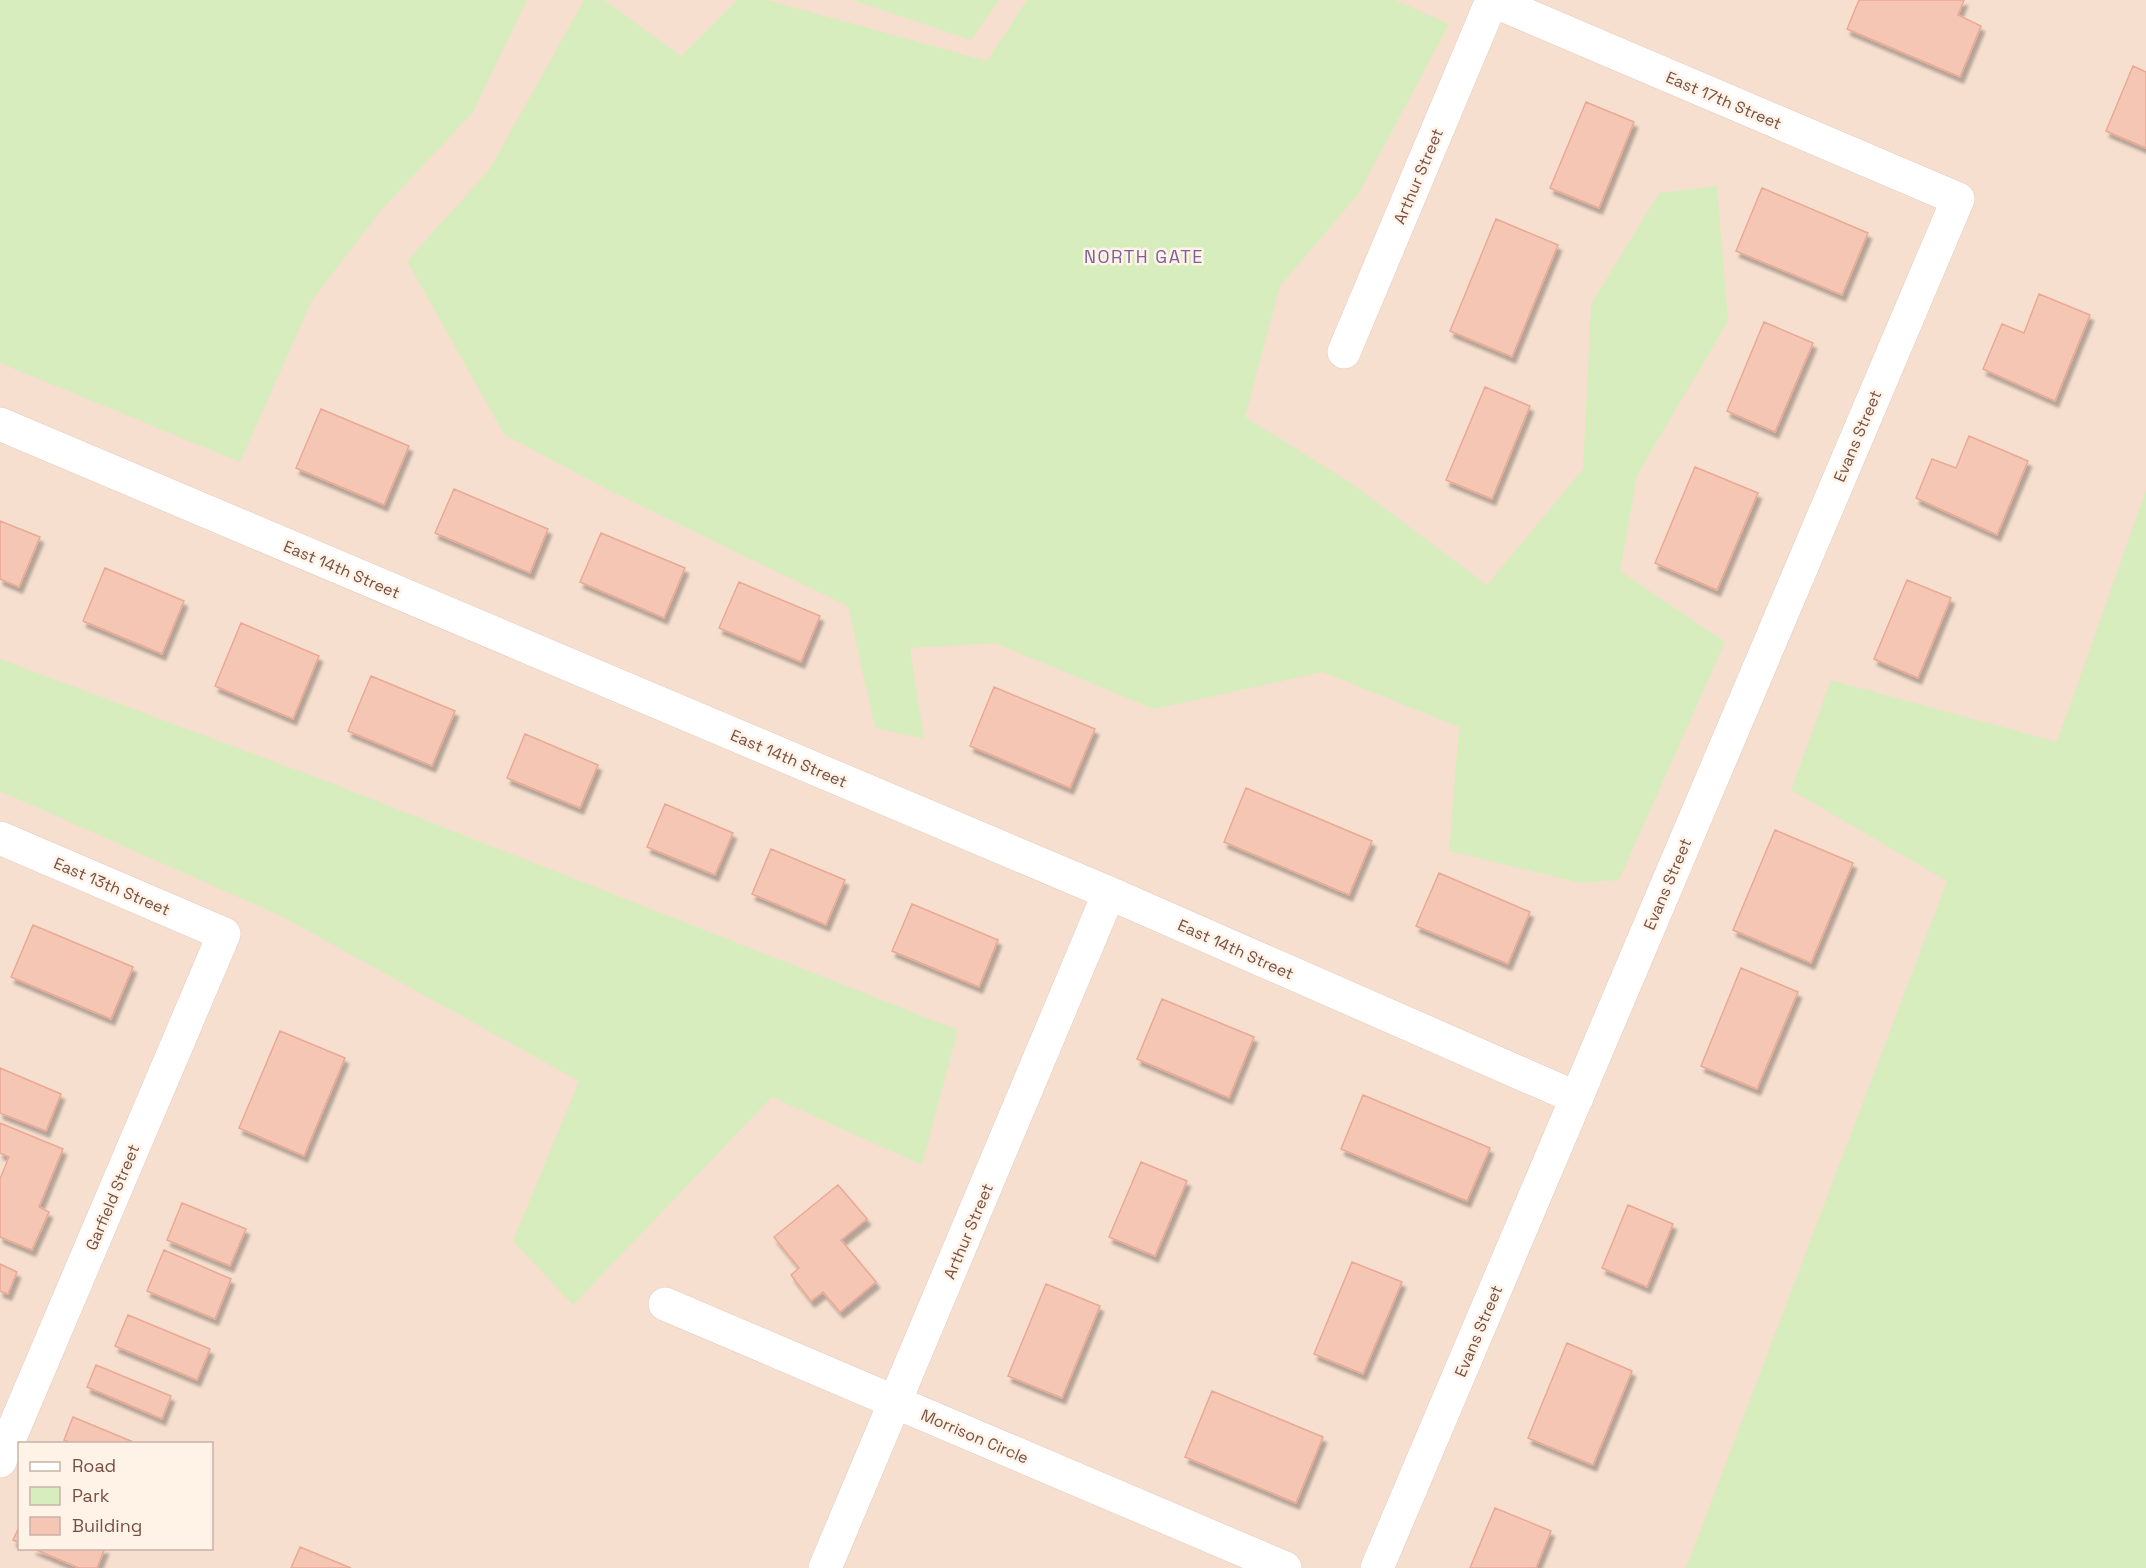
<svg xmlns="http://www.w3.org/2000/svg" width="2146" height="1568" viewBox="0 0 2146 1568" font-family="'Space Grotesk',sans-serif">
  <defs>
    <filter id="shadow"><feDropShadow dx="3.5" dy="6" stdDeviation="1.5" flood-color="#0004"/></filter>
  </defs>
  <rect width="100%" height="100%" fill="#feeee0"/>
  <path fill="#f6dfce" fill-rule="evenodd" d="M0,0H2146V836L1749,1568H0ZM20,1444H212V1548H20Z"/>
  <path fill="#d7edbd" d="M0,0H527L473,112L383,208L312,300L240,462L0,363Z
    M584,0H604L681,56L737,0H767L987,61L1027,0H1395L1449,24L1359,193L1280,286L1245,417L1351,483L1487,585L1583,469L1591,304L1659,193L1717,186L1728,321L1637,475L1620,571L1725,642L1619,880L1581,883L1449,851L1459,727L1323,672L1154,709L995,643L910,648L924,739L875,728L848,606L606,489L504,434L407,261L489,170Z
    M853,0H999L971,40Z
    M2146,490V1568H1686L1947,881L1791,790L1831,680L2057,742Z
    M0,659L326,781L958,1030L922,1165L772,1097L573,1305L513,1241L579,1081L283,917L0,791Z"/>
  <path fill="#f6c6b5" stroke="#eaa994" stroke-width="1.5" filter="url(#shadow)" d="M1859,0H1964L1958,15L1981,26L1960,77L1847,29Z
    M2133,66L2146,72V148L2106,131Z
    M1586,102L1634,122L1599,208L1550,188Z
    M1762,188L1868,233L1842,295L1736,251Z
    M1496,219L1558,245L1512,357L1450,331Z
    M2039,294L2090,315L2055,401L1983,369L2002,324L2024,333Z
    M1764,322L1813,343L1775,432L1727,411Z
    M1485,387L1530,406L1492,499L1446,480Z
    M321,409L409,446L384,505L296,468Z
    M1969,436L2028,461L1997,535L1916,498L1932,459L1956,468Z
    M1695,467L1758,493L1717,590L1655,563Z
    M454,489L548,529L530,573L435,533Z
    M0,521L40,537L19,587L0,579Z
    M601,533L685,568L664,618L580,582Z
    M105,568L184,601L162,654L83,621Z
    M1907,580L1951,598L1918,678L1874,659Z
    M739,582L820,616L801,662L719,628Z
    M241,623L319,656L293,719L215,686Z
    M371,676L455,711L432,766L348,731Z
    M994,687L1095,729L1070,788L970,746Z
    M525,734L598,765L580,808L507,778Z
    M1246,788L1372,841L1349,895L1224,842Z
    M665,804L733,833L715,875L647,847Z
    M1775,830L1853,863L1811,963L1733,930Z
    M771,849L845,880L826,925L752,894Z
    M1439,873L1530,912L1508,964L1416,926Z
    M912,904L998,940L979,987L892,951Z
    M33,925L133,967L111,1019L11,977Z
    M1741,968L1798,992L1757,1089L1701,1066Z
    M1162,999L1254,1037L1229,1098L1137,1059Z
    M280,1031L345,1058L304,1156L239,1128Z
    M0,1068L61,1094L46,1131L0,1113Z
    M1363,1095L1490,1148L1467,1201L1341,1149Z
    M0,1123L63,1149L39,1207L49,1212L32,1250L0,1237V1179L9,1157L0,1153Z
    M1141,1162L1187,1181L1155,1256L1109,1237Z
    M838,1185L867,1219L841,1240L876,1282L840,1312L823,1292L811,1301L791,1275L799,1268L774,1237Z
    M182,1203L246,1229L230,1266L167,1240Z
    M1628,1205L1673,1224L1647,1287L1602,1268Z
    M164,1250L231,1279L215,1319L147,1291Z
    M1352,1262L1402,1282L1363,1374L1314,1354Z
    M0,1264L17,1272L8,1294L0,1291Z
    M1046,1284L1100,1306L1062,1398L1008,1376Z
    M128,1315L210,1349L197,1380L115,1346Z
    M1567,1343L1632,1371L1593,1465L1528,1438Z
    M96,1365L171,1396L162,1419L87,1387Z
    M1212,1391L1323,1437L1296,1503L1185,1457Z
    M73,1417L138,1444H73L64,1440Z
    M1495,1508L1551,1531L1536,1568H1470Z
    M20,1525V1543L13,1540Z
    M300,1547L351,1568H291Z
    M32,1548H105L97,1568H79Z"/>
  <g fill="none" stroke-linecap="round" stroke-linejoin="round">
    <g stroke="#e5cbbe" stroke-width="34">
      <path id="street" d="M1344,352L1492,0
        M0,424L1109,893L1577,1098
        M0,838L224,934L0,1461
        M665,1304L1285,1568
        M825,1568L1109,893
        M1377,1568L1958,199L1491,0"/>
    </g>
    <use href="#street" stroke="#fff" stroke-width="33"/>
  </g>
  <g text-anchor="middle" stroke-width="5" stroke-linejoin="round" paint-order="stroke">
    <g font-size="16" fill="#775045" stroke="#fff3e8">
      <text transform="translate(1724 100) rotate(23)" y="6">East 17th Street</text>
      <text transform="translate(1418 176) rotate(-67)" y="6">Arthur Street</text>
      <text transform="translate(1857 436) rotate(-67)" y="6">Evans Street</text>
      <text transform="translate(342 569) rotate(23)" y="6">East 14th Street</text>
      <text transform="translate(789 758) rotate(23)" y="6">East 14th Street</text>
      <text transform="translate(1667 884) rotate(-67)" y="6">Evans Street</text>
      <text transform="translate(112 886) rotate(23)" y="6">East 13th Street</text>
      <text transform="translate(1236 949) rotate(24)" y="6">East 14th Street</text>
      <text transform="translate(112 1197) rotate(-67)" y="6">Garfield Street</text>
      <text transform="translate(968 1231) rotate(-67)" y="6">Arthur Street</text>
      <text transform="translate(1478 1331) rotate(-67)" y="6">Evans Street</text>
      <text transform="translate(975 1436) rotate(23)" y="6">Morrison Circle</text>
    </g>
    <g font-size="18" letter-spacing="1.5" fill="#7f609b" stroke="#fff3e8">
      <text x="1144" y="263">NORTH GATE</text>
    </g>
  </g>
  <rect x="18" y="1442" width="195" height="108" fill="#fff3e8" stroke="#c9b2a7" stroke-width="1.5"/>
  <rect x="30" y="1462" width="30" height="9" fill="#ffffff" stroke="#c9b2a7" stroke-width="1.5"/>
  <text x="72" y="1472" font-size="18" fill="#775045">Road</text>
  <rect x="30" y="1487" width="30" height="18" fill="#d7edbd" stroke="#c9b2a7" stroke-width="1.5"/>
  <text x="72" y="1502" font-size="18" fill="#775045">Park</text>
  <rect x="30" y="1517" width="30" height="18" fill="#f6c6b5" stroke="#c9b2a7" stroke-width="1.5"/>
  <text x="72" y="1532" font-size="18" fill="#775045">Building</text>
</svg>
